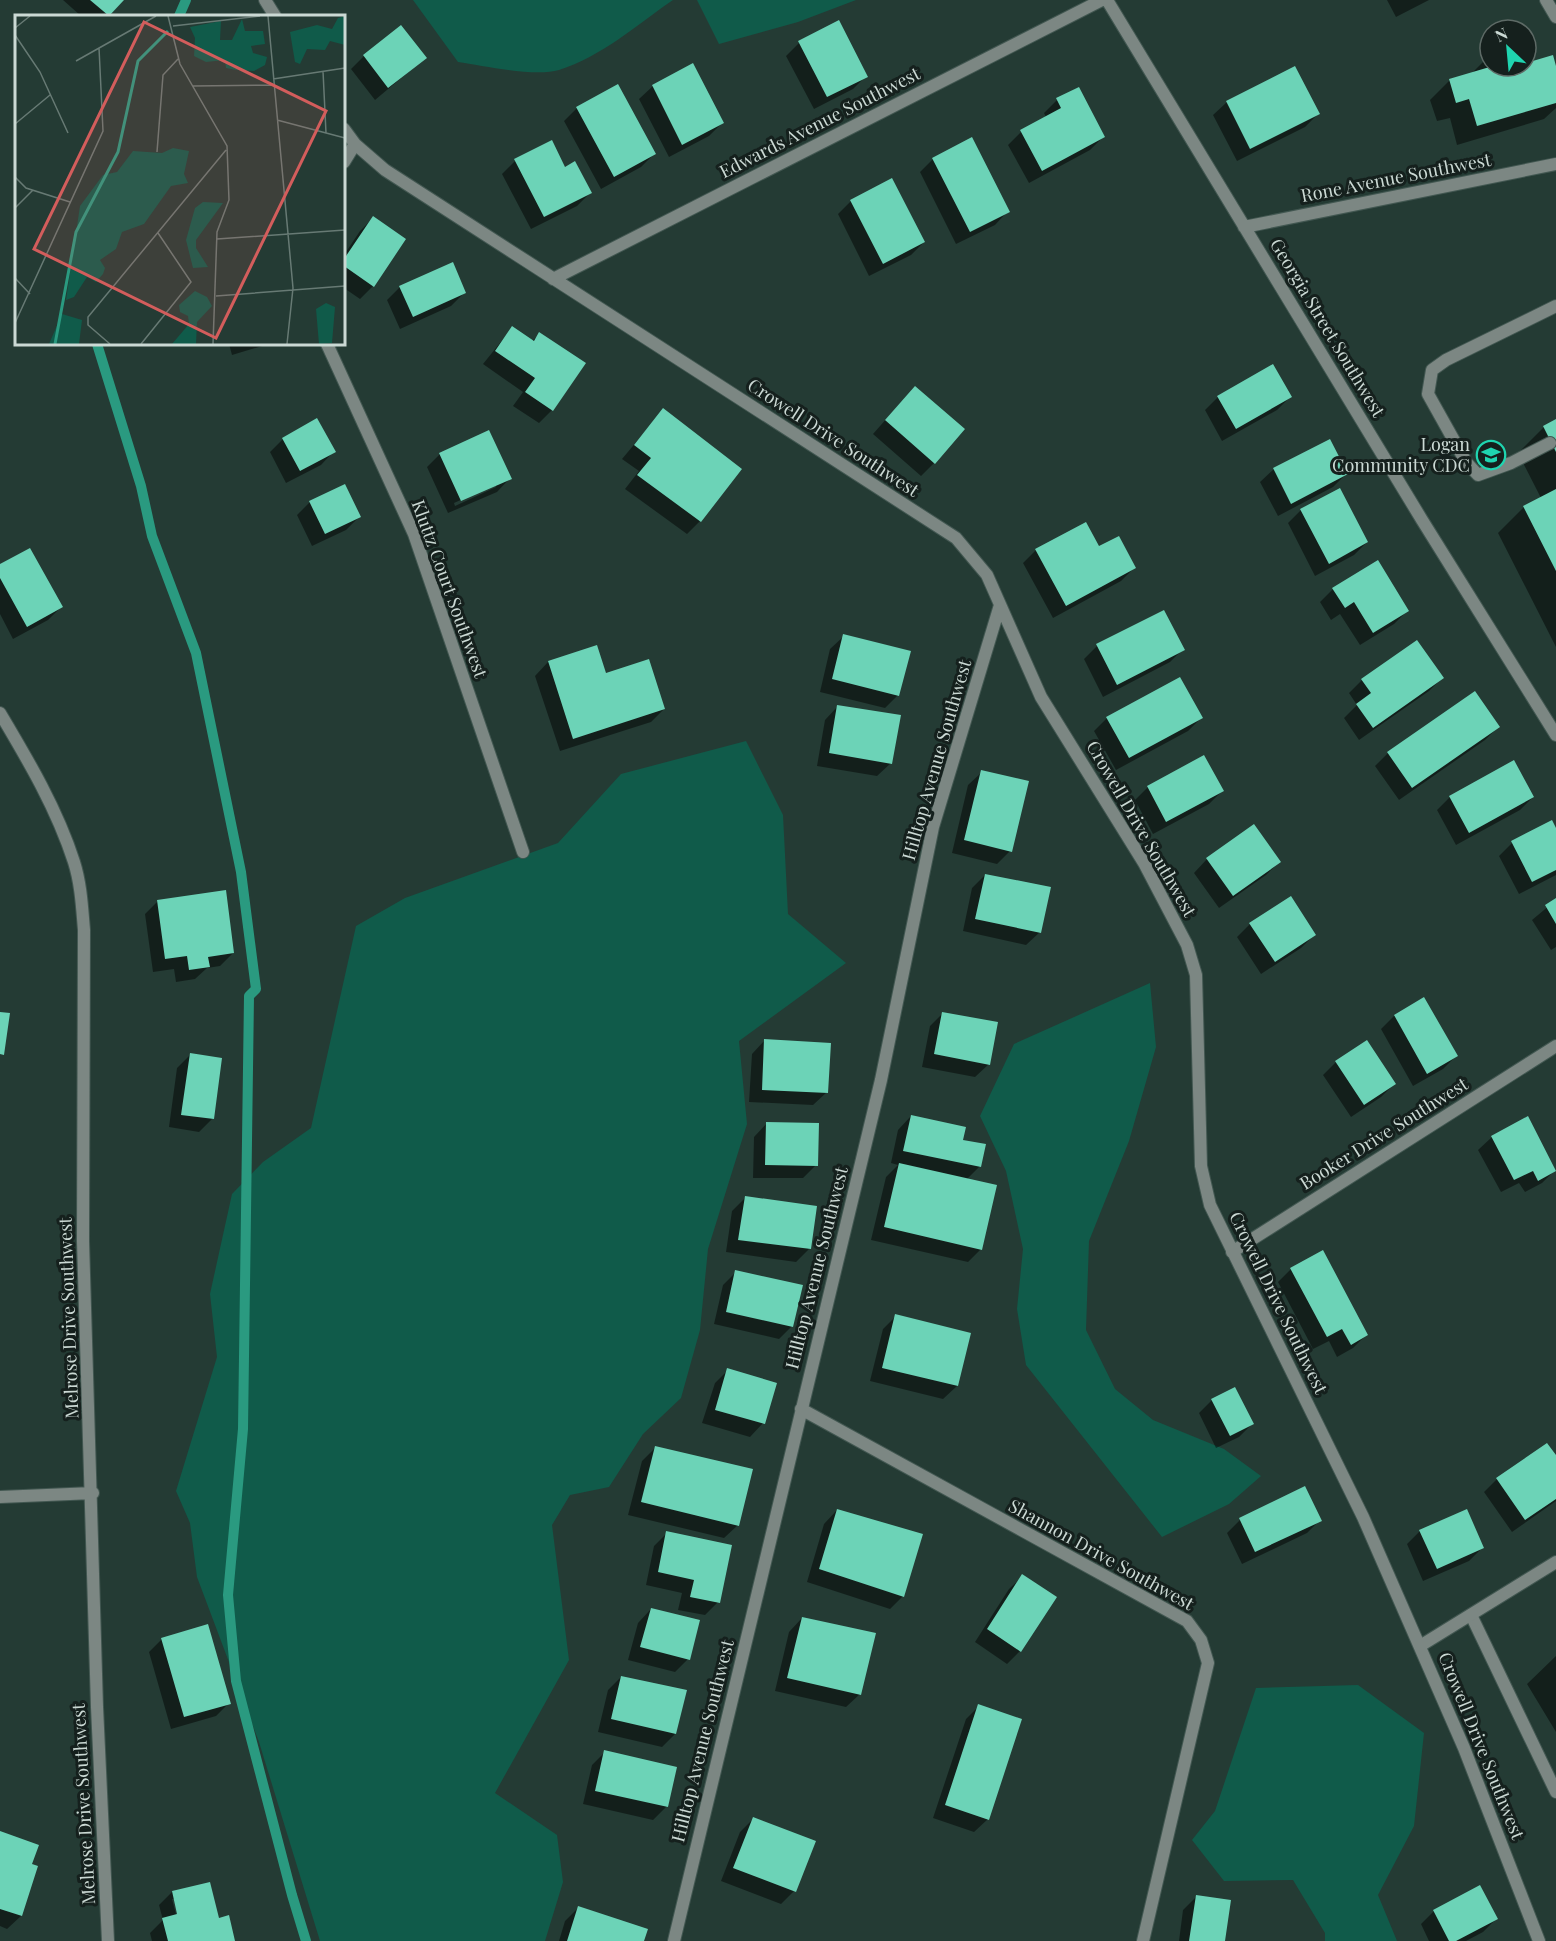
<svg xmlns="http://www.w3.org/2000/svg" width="1556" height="1941" viewBox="0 0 1556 1941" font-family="'Playfair Display',serif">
  <rect width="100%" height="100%" fill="#243b34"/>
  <path fill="#105b4a" d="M413,0H673C638,24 601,57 559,70C535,77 484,66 458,62Z
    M697,0H856L798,22L719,44Z
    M746,741L783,815L788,914L846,963L739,1041L747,1124L708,1249L700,1330L681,1398L643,1434L609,1487L570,1495L552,1525L569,1660L495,1793L557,1835L563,1882L545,1941H320L259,1742L197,1577L190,1523L176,1491L217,1357L210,1294L232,1194L263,1162L311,1128L356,926L405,898L558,843L621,774Z
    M1150,983L1156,1047L1129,1141L1089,1241L1086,1330L1115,1389L1153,1420L1224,1449L1261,1476L1229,1504L1162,1537L1026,1365L1017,1309L1023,1249L1006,1171L980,1116L1014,1044Z
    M1358,1685L1424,1733L1414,1826L1378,1895L1397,1941H1325V1933L1293,1880L1224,1881L1192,1840L1215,1811L1256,1688Z"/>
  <path fill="#0007" fill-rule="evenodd" d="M63,0H122L107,16H81Z
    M1387,0H1429L1396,17Z
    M838,22L866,76L853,89L814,109L786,56L799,43Z
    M1490,55V66H1526L1552,57L1556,71V108L1544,119L1457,145L1450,118L1437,121L1430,100L1450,80L1471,74Z
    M364,56L425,58L375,100L351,69Z
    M693,65L722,123L709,136L669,157L639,99L653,86Z
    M1295,68L1318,114L1305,127L1237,161L1213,115L1227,102Z
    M1057,100L1103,137L1090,150L1029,183L1008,145L1021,132L1046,117L1044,113Z
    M577,108L654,154L641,167L601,189L564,121Z
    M933,159L1008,211L995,225L956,244L920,172Z
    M515,161L565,169L590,193L577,206L531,229L502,174Z
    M851,201L924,242L911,255L869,276L838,214Z
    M373,218V286L360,299L344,288V255L360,231Z
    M400,287L464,293L451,306L400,329L387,300Z
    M512,328L532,341L540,334L552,410L539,423L513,406L523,392L483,364Z
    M229,344H269L232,355Z
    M1218,397H1290L1277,410L1222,441L1205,410Z
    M902,401L934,463L921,476L873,434Z
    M663,410L700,521L687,534L625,489L639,471L622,459Z
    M317,420L334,451L321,465L286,483L270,452L283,439Z
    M1556,421V647L1498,533L1524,507L1541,498L1518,453L1544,427Z
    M1330,441L1347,473L1333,487L1278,516L1260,482L1274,469Z
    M440,454L510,478L497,492L448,513L427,467ZM496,484V487L455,506L454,503Z
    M310,502L359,517L346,530L312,546L297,515Z
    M1301,510L1367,542L1354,555L1315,576L1288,523Z
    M1098,549L1134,568L1121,581L1053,618L1023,563L1036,550Z
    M0,566L61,607L48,620L13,639L0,614Z
    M1333,589L1407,611L1394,624L1360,645L1340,614L1331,620L1320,602Z
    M1164,612L1183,649L1170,662L1103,697L1084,659L1097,646Z
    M844,636L898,695L885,708L820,692L830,649Z
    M1417,642L1442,678L1429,691L1359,740L1344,718L1357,705L1349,693L1362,680Z
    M596,647L605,675L664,709L651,722L560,751L535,676L548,662Z
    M838,706L891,763L877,776L817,766L825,720Z
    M1107,718H1201L1188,731L1116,770L1094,731Z
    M1498,727L1485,740L1399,800L1375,766L1388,753Z
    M982,772L1010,851L997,864L952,853L968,785Z
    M1148,787L1222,791L1209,804L1153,834L1135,800Z
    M1450,797H1533L1520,810L1456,845L1437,810Z
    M1556,832V875L1519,894L1499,856L1512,843Z
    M1207,859L1279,862L1266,875L1219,908L1194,873Z
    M985,875L1040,932L1026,945L963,931L972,888Z
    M1556,900V947L1551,950L1532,920Z
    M158,901L233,953L220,966L207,968L195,979L176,982L174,969L153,972L145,914Z
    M1250,924L1314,935L1301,948L1261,974L1237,937Z
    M1424,999L1456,1056L1443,1069L1413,1086L1381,1029L1394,1016Z
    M943,1013L989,1064L975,1077L922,1067L930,1026Z
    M765,1040L827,1092L813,1105L749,1102L752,1054Z
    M190,1055L212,1119L199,1132L169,1127L177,1068Z
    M1336,1062L1394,1084L1381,1097L1351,1117L1323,1075Z
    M911,1116L962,1141L980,1166L966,1180L981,1249L968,1262L871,1240L886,1177L898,1165L891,1163L898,1130Z
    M1527,1118L1555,1170L1542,1183L1525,1192L1519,1183L1501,1192L1478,1150L1492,1137Z
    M767,1123L816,1165L803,1178H753L754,1137Z
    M745,1198L809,1249L796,1262L726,1252L732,1211Z
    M1291,1269L1366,1335L1353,1348L1337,1357L1329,1341L1313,1349L1278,1282Z
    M736,1272L792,1326L779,1339L714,1324L723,1285Z
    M896,1316L969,1334L957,1386L943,1399L870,1381L883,1329Z
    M728,1370L763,1423L750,1437L702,1423L715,1383Z
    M1212,1400L1252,1424L1239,1437L1216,1448L1199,1413Z
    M1547,1445L1556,1458V1501L1512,1532L1484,1492L1497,1479Z
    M655,1448L738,1525L724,1538L628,1515L642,1461Z
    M1305,1488L1320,1520L1307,1533L1242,1564L1227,1533L1240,1520Z
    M837,1510L903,1596L890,1609L807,1582L824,1524Z
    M1420,1531L1482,1548L1469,1561L1423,1581L1407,1544Z
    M667,1533L718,1602L705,1615L678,1610L682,1593L646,1585L654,1546Z
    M1023,1576L1020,1651L1007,1664L975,1642L1009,1589Z
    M651,1609L688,1659L675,1672L628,1660L638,1623Z
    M802,1618L860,1694L846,1707L775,1691L789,1632Z
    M162,1639L229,1703L216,1716L171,1729L149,1652Z
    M1556,1656V1732L1527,1684Z
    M621,1677L675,1734L662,1747L598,1732L608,1690Z
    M979,1706L988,1819L974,1832L933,1818L966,1719Z
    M605,1752L675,1768L666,1807L653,1820L583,1804L592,1765Z
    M753,1819L794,1891L781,1904L721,1881L740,1832Z
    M0,1832L30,1865L21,1916L7,1929L0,1926Z
    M172,1892L218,1920L234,1941H152L150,1933L163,1920L159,1905ZM172,1899H175L181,1921L178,1922Z
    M1196,1897L1223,1941H1179L1183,1910Z
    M578,1908L642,1941H559L565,1921Z
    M1434,1911L1496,1919L1483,1932L1466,1941H1429L1421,1924Z"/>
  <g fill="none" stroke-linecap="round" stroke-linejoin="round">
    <path stroke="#2a9a80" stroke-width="10" d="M179,16L186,0
      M97,344L141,486L152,536L196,653L241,872L256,989L249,996L243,1429L228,1595L236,1681L292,1895L306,1941"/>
  </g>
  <path fill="#6cd3b7" d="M90,0H124L109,16Z
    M839,20L868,77L827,97L798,41Z
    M401,25L427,58L388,88L363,55Z
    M1553,55L1556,66V103L1477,126L1469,99L1456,103L1449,79L1493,66H1526V63Z
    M693,63L724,123L682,145L652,85Z
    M1295,66L1320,114L1250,149L1226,101Z
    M618,84L656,154L614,177L576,107Z
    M1079,87L1105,137L1042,171L1020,130L1061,108L1056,98Z
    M972,137L1010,212L970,232L932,158Z
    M552,140L565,167L575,161L592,193L544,217L514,159Z
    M892,178L925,242L883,264L850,200Z
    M373,216L406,239L374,287L344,266V259Z
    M453,262L466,293L413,317L399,286Z
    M512,326L534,341L539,332L586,363L553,411L525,392L535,378L495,351Z
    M1273,364L1292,397L1236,429L1217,396Z
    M915,386L965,429L935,464L885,420Z
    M663,408L742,469L701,522L637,475L651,458L634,445Z
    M317,418L336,452L300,471L282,438Z
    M1556,419V452L1543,426Z
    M489,430L512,479L461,501L439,453Z
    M1330,439L1348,474L1291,504L1273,468Z
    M345,484L361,517L325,534L309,501Z
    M1340,488L1368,542L1329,564L1300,509Z
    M1556,489V571L1523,506Z
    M1086,522L1099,546L1119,536L1136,568L1066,606L1035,549Z
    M30,548L63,607L27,627L0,578V564Z
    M1378,560L1409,611L1373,633L1354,602L1345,608L1332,588Z
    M1164,610L1185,650L1117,685L1096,644Z
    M843,634L911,651L899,696L832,679Z
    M1417,640L1444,678L1373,728L1356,704L1371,693L1361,679Z
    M597,645L606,673L649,659L665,709L573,739L548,661Z
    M1180,677L1203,718L1129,758L1106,717Z
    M1475,691L1500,727L1412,788L1387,752Z
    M837,705L901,715L892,764L829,753Z
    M1204,755L1224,791L1166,822L1147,786Z
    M1514,760L1534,797L1469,833L1449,796Z
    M981,770L1029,781L1012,852L964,840Z
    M1552,820L1556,828V870L1532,882L1511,841Z
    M1254,824L1281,862L1233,896L1206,858Z
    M985,874L1051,887L1041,933L975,919Z
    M226,890L234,953L208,957L210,967L189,970L187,956L165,959L157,900Z
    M1291,896L1316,935L1275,962L1249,923Z
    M1556,898V924L1545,905Z
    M1424,997L1458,1056L1427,1074L1394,1015Z
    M0,1012L10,1013L4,1055L0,1054Z
    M942,1012L998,1022L990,1065L934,1054Z
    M764,1039L831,1043L828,1093L762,1090Z
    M1367,1040L1396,1084L1364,1105L1335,1061Z
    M190,1053L222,1058L214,1119L181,1115Z
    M911,1115L966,1127L963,1140L986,1144L981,1167L903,1151Z
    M1528,1116L1556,1171L1538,1181L1533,1171L1514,1180L1491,1136Z
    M766,1122L819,1123L818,1166L765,1165Z
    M899,1163L997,1185L982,1250L884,1227Z
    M745,1196L817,1206L811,1249L738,1240Z
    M1323,1250L1368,1335L1351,1345L1342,1329L1327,1337L1290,1268Z
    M735,1270L803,1285L793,1327L726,1312Z
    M895,1314L971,1333L958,1386L882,1368Z
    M727,1368L777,1383L765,1424L715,1410Z
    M1235,1387L1254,1424L1230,1436L1211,1399Z
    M1547,1443L1556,1455V1499L1525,1520L1496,1478Z
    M655,1446L753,1469L739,1526L641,1502Z
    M1305,1486L1322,1521L1255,1552L1239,1518Z
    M837,1509L923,1534L904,1597L819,1569Z
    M1467,1509L1484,1548L1437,1569L1419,1530Z
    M666,1531L732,1545L720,1603L690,1597L694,1580L658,1572Z
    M1022,1574L1057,1597L1021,1652L987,1629Z
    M651,1608L700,1620L690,1660L640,1647Z
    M802,1617L876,1633L861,1695L787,1678Z
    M208,1624L231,1704L184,1717L161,1638Z
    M621,1676L687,1690L676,1734L611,1719Z
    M978,1704L1022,1719L989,1820L945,1805Z
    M604,1750L677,1767L668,1807L595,1791Z
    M753,1817L816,1841L796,1892L733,1868Z
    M0,1831L39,1845L32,1864L38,1866L22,1916L0,1909Z
    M210,1882L219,1918L229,1915L235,1941H168L162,1918L177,1914L172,1891Z
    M1480,1885L1498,1919L1456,1941H1449L1433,1910Z
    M1196,1895L1231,1900L1225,1941H1189Z
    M578,1906L648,1929L644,1941H567Z"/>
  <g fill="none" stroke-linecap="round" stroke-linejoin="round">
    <g stroke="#425751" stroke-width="14">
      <path id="service" d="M1550,443L1511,463L1478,475L1466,462L1428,394L1432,370L1446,360L1556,306
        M1471,1615L1556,1792"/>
    </g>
    <g stroke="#425751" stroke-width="14">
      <path id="minor" d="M265,0L275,16
        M1107,0L1422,520L1556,735
        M1546,0L1556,17
        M344,129L355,144L385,170L956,538L987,575L1041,697L1144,863L1187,945L1196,975L1201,1166L1210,1205L1363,1517L1464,1748L1539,1941
        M344,162L355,144
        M1244,227L1556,164
        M553,279L1102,0
        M327,344L414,534L523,852
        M0,713C28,760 57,809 74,862C81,884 82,907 84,930L83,1241L97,1707L108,1941
        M1232,1252L1556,1046
        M801,1409L1187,1621L1201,1640L1208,1663L1143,1941
        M0,1497L93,1493
        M1420,1646L1556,1562
        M674,1941L881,1080L933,827L1000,605"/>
    </g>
    <use href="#service" stroke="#7c8783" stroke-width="12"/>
    <use href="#minor" stroke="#7c8783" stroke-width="12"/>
  </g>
  <defs>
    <g id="school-ring" transform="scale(1.5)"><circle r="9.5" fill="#15201d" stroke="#1fd5b0" stroke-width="1.5"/><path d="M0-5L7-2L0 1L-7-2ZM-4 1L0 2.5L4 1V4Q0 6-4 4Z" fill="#1fd5b0"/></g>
  </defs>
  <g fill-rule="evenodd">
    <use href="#school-ring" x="1491" y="455"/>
  </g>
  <g text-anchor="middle" stroke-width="6" stroke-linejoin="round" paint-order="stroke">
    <g font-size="18" fill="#cbd9d4" stroke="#15201d">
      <text transform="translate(820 123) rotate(-27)" y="6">Edwards Avenue Southwest</text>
      <text transform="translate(1396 178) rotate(-11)" y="6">Rone Avenue Southwest</text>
      <text transform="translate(1327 328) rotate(59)" y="6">Georgia Street Southwest</text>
      <text transform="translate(833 438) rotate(33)" y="6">Crowell Drive Southwest</text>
      <text transform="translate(449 589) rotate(70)" y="6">Kluttz Court Southwest</text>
      <text transform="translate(937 760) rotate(-74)" y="6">Hilltop Avenue Southwest</text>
      <text transform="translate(1141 829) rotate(60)" y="6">Crowell Drive Southwest</text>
      <text transform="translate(1384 1134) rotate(-32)" y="6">Booker Drive Southwest</text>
      <text transform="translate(817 1268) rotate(-76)" y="6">Hilltop Avenue Southwest</text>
      <text transform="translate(1278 1303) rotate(64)" y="6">Crowell Drive Southwest</text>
      <text transform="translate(69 1318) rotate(-92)" y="6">Melrose Drive Southwest</text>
      <text transform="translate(1101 1555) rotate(29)" y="6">Shannon Drive Southwest</text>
      <text transform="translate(703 1741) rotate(-76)" y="6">Hilltop Avenue Southwest</text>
      <text transform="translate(1481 1746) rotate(68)" y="6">Crowell Drive Southwest</text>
      <text transform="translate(84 1804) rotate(-93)" y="6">Melrose Drive Southwest</text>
    </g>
    <g font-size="18" fill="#cbd9d4" stroke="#15201d" text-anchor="end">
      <text x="1470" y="451">Logan<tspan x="1470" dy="21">Community CDC</tspan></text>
    </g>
  </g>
  <g transform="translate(15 15)">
    <rect width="330" height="330" fill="#243b34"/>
    <path d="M330,1V30L315,26L310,35L292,34L285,49L280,47L275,17L302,10L317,14L323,3ZM227,4L230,16H248L250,29L236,31L238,38L252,42L250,50L239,56L221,55L211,53L210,45L191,47L179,41L180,23L175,12L206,6L205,25H217ZM158,133L174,136L169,159L173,168L156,171L129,209L107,217L101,234L85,245L90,253L88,259L81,267L72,262L59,282L51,285L65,191L88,160L102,157L118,136L147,138ZM188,187L208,188L181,225V233L193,252L178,253L171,225L180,193ZM180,276L192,282L197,291L182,307L181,329H157L174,309L173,301L165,297L164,290ZM311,288L320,292L317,328L304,329L301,294ZM47,299L67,305L64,329H34Z" fill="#105b4a"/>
    <path fill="none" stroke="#2a9a80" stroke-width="3" d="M40,329L61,217L103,137L123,46L153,16"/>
    <path fill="none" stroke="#677a74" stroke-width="1.5" d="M153,1L165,49L212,131L214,185L202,217L198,329M253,1L278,273L272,329M158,11L245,1M0,13L15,1M0,20L25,57L53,118M61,46L141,1M308,56L311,118M258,64L330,53M178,71L259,70M262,105L330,123M0,109L35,80M142,137L148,60L163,44M0,162L11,173L55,187M0,193L18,175M202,224L330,215M0,263L15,279M201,281L330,271M0,308L88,116L84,33M95,329L73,310V302L211,135M126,329L176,267L143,218"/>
    <path fill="#d35d5c" fill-opacity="0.15" stroke="#d35d5c" stroke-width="3" d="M129,7L311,96L201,323L19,234Z"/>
    <rect width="330" height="330" fill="none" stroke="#cbd9d4" stroke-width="3"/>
  </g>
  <g transform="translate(1508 48) rotate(334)"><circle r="28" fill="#15201d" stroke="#5e6a66" stroke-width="1.5"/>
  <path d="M0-4.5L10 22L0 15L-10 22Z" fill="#1fd5b0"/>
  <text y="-9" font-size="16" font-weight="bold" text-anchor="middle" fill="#cbd9d4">N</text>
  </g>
</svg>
